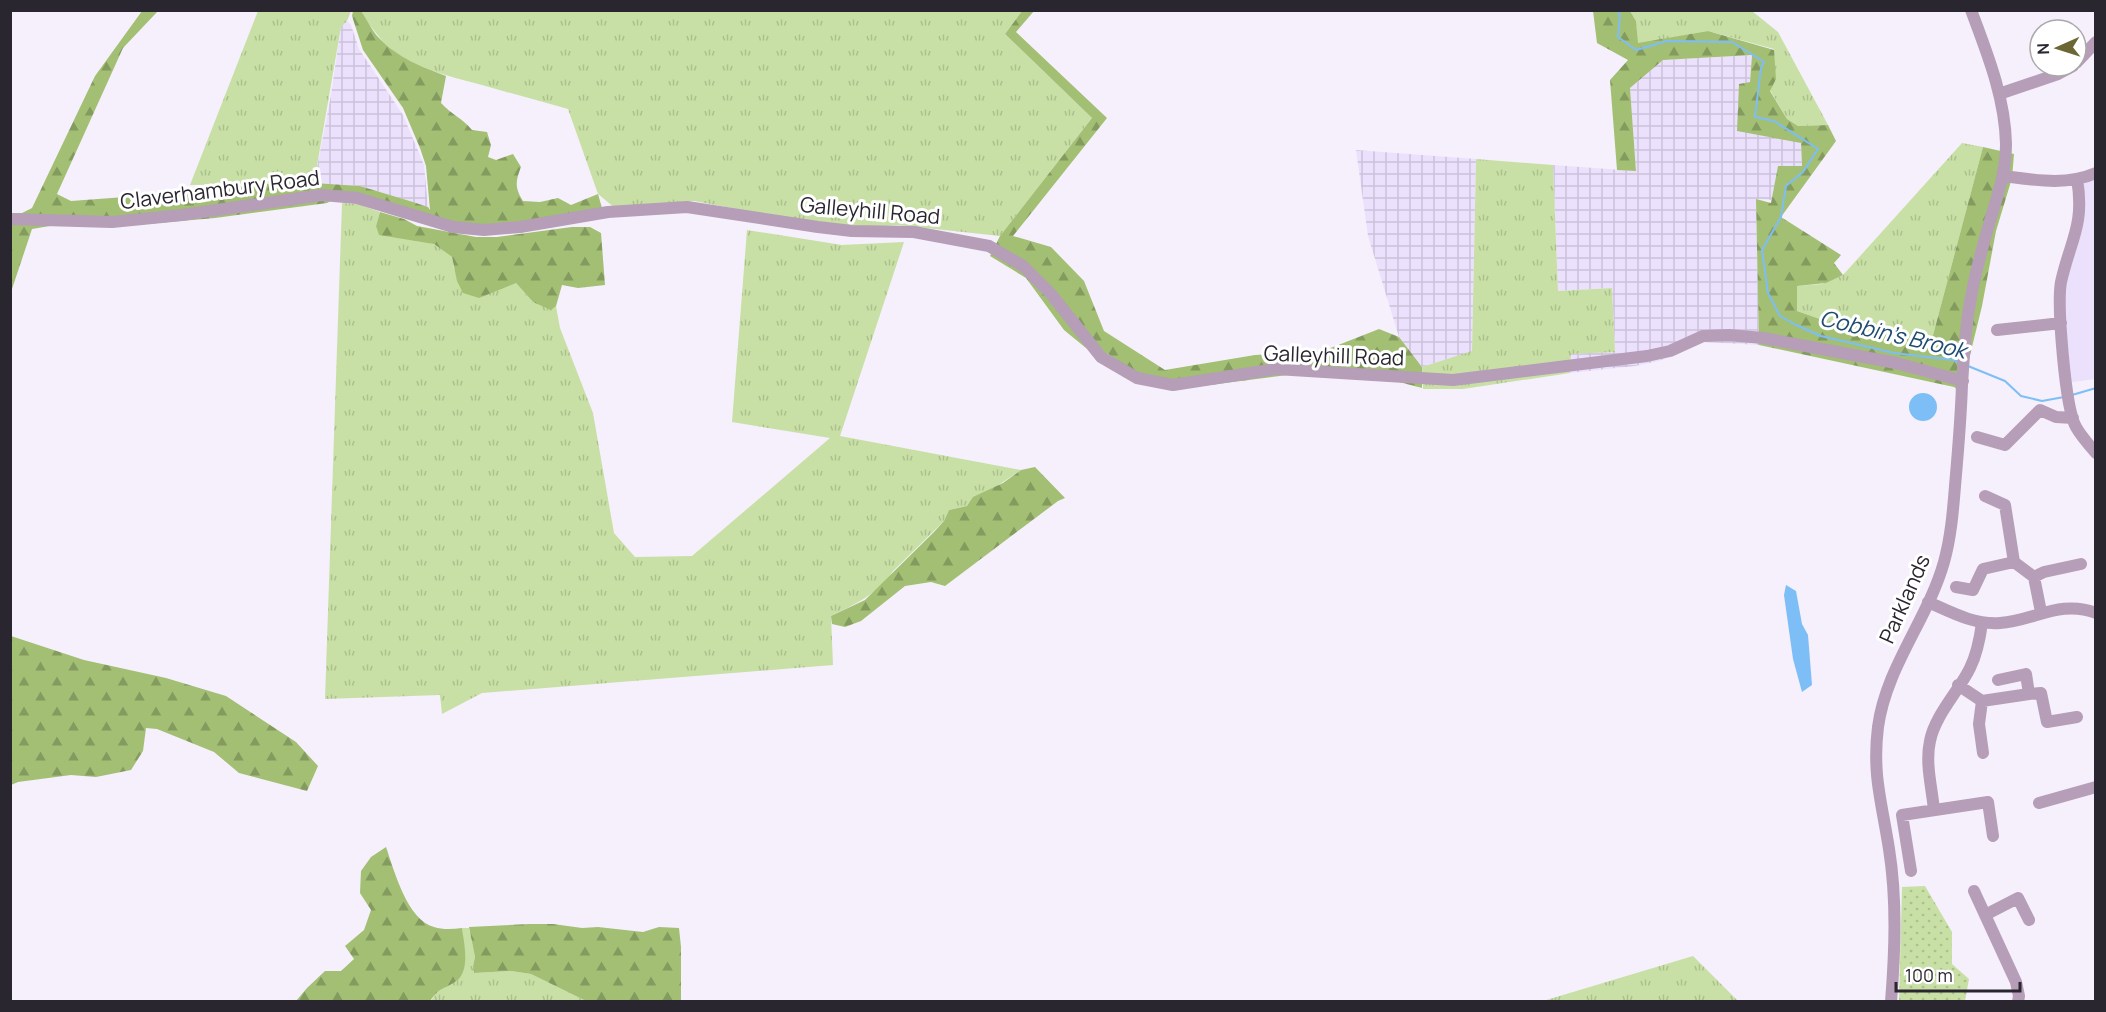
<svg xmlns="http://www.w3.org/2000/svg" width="2106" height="1012" viewBox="0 0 2106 1012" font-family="Manrope,sans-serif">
  <defs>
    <pattern id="industrial-grid" width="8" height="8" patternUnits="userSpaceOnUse" patternTransform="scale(1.5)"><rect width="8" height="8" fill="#ece1fd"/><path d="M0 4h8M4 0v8" fill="none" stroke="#cbc1d9"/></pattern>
    <pattern id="grass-tufts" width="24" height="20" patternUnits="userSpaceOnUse" patternTransform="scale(1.5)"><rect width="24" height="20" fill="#c8e0a5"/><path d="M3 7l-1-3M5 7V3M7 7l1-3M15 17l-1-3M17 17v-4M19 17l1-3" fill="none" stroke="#acc08e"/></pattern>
    <pattern id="forest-firs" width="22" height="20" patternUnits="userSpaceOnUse" patternTransform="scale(1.5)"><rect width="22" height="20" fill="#a2bf73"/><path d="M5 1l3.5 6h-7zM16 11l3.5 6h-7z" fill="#849b5f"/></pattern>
    <pattern id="park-dots" width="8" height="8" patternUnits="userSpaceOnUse" patternTransform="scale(1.5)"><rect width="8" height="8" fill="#c8e0a5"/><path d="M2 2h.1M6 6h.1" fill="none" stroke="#acc08e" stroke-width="1.8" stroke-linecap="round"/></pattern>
  </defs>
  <rect width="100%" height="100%" fill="#f5f0fb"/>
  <path fill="#ece1fd" d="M2095,173V379L2066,383L2061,323L2077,179Z"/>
  <path fill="url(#industrial-grid)" d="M347,21L351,25L359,49L403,115L424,165L428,207L360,186L314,183L331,95L341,26Z
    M1752,55L1750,82L1801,143L1802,166H1778L1772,200L1756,199L1759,345L1703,342L1659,361L1635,366L1570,373L1571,354L1615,351L1612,288L1558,291L1553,165L1636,171L1630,88L1663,60Z
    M1356,150L1476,159L1472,352L1422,367L1399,337L1368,236Z"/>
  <path fill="url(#grass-tufts)" d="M258,11H351L347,21L341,27L314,183L190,185Z
    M358,11H1022L1005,34L1092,118L1000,236L898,225L846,229L694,201L615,208L598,194L568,109C539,101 510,93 482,85C452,77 421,70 395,52C378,40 372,25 358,11Z
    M1630,11H1752L1778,32L1828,125L1798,126L1787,119L1770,90L1774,49L1708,31L1637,44L1636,21Z
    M1962,143L1983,147L1932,339L1857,332L1797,311V286L1822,284L1843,275Z
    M1476,159L1553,165L1558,291L1612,288L1615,352L1571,354L1570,373L1463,389H1423L1422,367L1472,351Z
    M342,203L358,204L380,212L376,226L434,244L452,257L454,269L516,283L533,302L556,306L560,328L593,413L614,533L635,557L692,556L830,438L732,422L747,230L842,245L904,242L840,436L1021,470L967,506L949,510L944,521L893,571C879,593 854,605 831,616L833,665L482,693L442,714L440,695L325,699Z
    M462,928H469L475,957L473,966L474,973L511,971L531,974L586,1001L430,1002L439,989L457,981L464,955Z
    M1693,956L1738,1001H1543Z"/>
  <path fill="url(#forest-firs)" d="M360,10C367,19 372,31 379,38C398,58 422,67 446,76L441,103C451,114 462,118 472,130L487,132L491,145L488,157L496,160L513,154L521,167C515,182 515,188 523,201L540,202L558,198L571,205L598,194L602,208L485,232L347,192L327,203L215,218L135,225L50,226L32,229L11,292V213H22L32,208L95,76L142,11H158L123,48L57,194L71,201L179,193L263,184L314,183L360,186L413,202L428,207L430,210L426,166L420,148L403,108L363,50L352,16L353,11Z
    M1022,11H1034L1016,32L1107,118L1013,236L1051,247L1084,281L1104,331L1165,370L1255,355L1323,351L1379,329L1399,337L1422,367V388L1372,375H1287L1171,390L1137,374L1108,354L1086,348L1064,330L1026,278L990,256L1000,236L1092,118L1005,34Z
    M1593,11H1630L1636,21L1638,43L1708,31L1774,50L1776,79L1770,91L1787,119L1798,126L1828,125L1836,141L1781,217L1841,255L1834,263L1843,275L1826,283L1797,286V311L1857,332L1932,339L1983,147L2014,154L2012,178L1996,231L1982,306L1961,392L1954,387L1759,345L1756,199L1771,203L1778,166H1802L1801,143L1737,131L1739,84L1750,82L1752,55L1663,60L1630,88L1636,171L1617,170L1610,80L1628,60L1597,43Z
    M380,212L404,219L417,226L476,237H497L572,227H590L601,233L605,285L578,288L562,285L556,306L551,310L533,302L516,283L479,298L463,293L457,281L452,257L434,244L379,235L376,226Z
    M1035,467L1065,498L1058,501L945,586L931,582L905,586L861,621L845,627L832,624L831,616L865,600L934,532L944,521L949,510L967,506L973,497L1003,483L1021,470Z
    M11,636L84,660L166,678L226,696L296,742L318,766L307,791L239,773L214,752L157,729L146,728L143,751L131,770L96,777L71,775L18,782L11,785Z
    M386,847C394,870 407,920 434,927C443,930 453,929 462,928C464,944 471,972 455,982C441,991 441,986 430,1001H296L307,988L325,971H341L354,959L345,946L364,930L371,910L360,893L361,871L371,857Z
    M529,924H553L582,928L598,927L643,932L659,927L679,928L681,947V1001H586L531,974L511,971L474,973L473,966L475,957L469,927Z"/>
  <path fill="url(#park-dots)" d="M1925,886L1952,932V964L1969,979L1965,1001H1899L1902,887Z"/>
  <path fill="#7dbef7" d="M1909 407a14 14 0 1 1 28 0a14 14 0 1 1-28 0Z
    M1786,585L1796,591L1802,624L1808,635L1812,685L1802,692L1793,659L1784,595Z"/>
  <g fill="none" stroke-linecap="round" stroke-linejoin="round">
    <path stroke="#7dbef7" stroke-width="2" d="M1616,10L1620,15L1618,37L1636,50L1667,41L1732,42L1764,62L1761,68L1755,117L1774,121L1818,149L1803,172L1786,186L1781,217L1762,250L1768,293L1780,316L1796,325L1821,336L1894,353L1953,360L1960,363
      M1968,366L2005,381L2021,396L2042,401L2064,397
      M2072,395L2096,388"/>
    <path stroke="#b69db8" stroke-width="12" d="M2076,63L2096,42
      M1999,94L2058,74L2073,66
      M2004,176C2035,180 2066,186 2096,173
      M2077,179C2085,225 2070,241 2061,282C2057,304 2065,408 2076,427C2081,436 2089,445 2096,453
      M10,219L112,222L182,215L322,195L357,198L453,227L484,230L520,227L608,212L687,207L818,227L852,231L914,232L989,246L1023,266L1051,294L1101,357L1137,378L1173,385L1276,369L1453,380L1647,356L1670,351L1703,336L1729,335L1763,338L1896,363L1963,381
      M1997,330L2061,323
      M1977,437L2005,445L2040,410L2056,417L2073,418
      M1985,496L2005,505L2014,562L2034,577L2041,612
      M2034,577L2044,572L2081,564
      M1956,587L1973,590L1983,569L2014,562
      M1928,602C1951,612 1974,625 2000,623C2034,621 2060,599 2096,613
      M1958,685L1982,701L2029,694L2026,674L1998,680
      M2029,694L2041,693L2047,722L2077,717
      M1982,701L1979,724L1983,753
      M2039,803L2096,787
      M1934,810C1932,788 1925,763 1930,741C1935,715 1959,691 1970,668C1977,654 1980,638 1982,623
      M1911,871L1902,815L1988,802L1993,836
      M1974,891L2016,982L2019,996L2018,1002
      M1985,915L2018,898L2029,920
      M1891,1002C1895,951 1897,899 1889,849C1882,803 1872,775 1878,727C1886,667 1928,619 1944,562C1951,537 1953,511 1955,486C1958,452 1961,418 1962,384C1964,357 1965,329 1970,303C1974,278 1981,252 1988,228C1996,199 2006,174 2006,144C2005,97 1987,53 1971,10"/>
  </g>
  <g text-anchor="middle" stroke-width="6" stroke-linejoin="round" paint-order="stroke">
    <g font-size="21" fill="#2a2630" stroke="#fff">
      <text transform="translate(220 190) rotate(-7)" y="7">Claverhambury Road</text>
      <text transform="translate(870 211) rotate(5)" y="7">Galleyhill Road</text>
      <text transform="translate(1334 356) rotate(2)" y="7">Galleyhill Road</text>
      <text transform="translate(1905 599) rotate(-66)" y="7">Parklands</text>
    </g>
    <g font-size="22" font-style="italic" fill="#1d4b71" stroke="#fff">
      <text transform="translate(1893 334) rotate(13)" y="8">Cobbin's Brook</text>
    </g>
  </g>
  <rect width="2106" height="1012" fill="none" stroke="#2a2630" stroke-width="24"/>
  <g transform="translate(2058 48) rotate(267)"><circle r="28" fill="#ffffff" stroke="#aaa8ac" stroke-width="1.5"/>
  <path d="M0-4.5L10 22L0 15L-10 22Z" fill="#6b6632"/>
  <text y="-9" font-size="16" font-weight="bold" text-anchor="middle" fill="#2a2630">N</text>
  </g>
  <path d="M1896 982v9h124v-9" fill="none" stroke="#2a2630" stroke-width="3"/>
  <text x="1905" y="982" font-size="18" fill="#2a2630" stroke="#ffffff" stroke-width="4.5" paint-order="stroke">100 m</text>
</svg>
